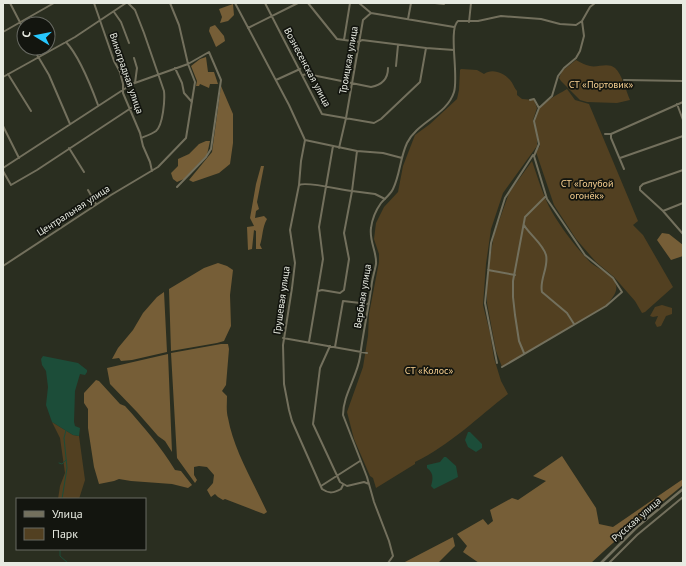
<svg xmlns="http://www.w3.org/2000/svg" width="686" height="566" viewBox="0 0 686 566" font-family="'PT Sans',sans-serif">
  <rect width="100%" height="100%" fill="#2a2e20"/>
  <path fill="#524021" d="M576,60C580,62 585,65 590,66C597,68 608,62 615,68C622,74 626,91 630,100L617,103L587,102L580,100L561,81L559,78L562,71Z
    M461,69L477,70L484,74C492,68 504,73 510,80C513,83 514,88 517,91V95L522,99L534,100L537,108L533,120L537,135V146L503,193L491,229L486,264L483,305L490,333L494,358L501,381L508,394C477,418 450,445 415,462V464L376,488L373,478L370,476L354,439L347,412L363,367L368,336L369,314L379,262V254L374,239L376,223L384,207L398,192L403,166L415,135L430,124L457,99L459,90L460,70Z
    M567,89L575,100L589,104L638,221L633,225L643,235L673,287L645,312L642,313L635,301L614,277L596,262L576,239L554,205L536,152L540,146C539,138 535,129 535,121C534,105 556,96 567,89Z
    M532,161C538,178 543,196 552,212C562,229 575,246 589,261C596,269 613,272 616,285C618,293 611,299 606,306L502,367L496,351L487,303V288L490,258L494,235L509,193Z
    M662,305L672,308V314L666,316L661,326L657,327L655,323L658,316L653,317L650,316L655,307Z
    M52,422L73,435L79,436L85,480L79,499H58L60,486L65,473L60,438Z"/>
  <path fill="#765e37" d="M233,4L234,15L228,21L220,23L222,17L219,9Z
    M215,25L224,36L225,41L216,47L209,31L210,27Z
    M206,57L208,72H214L218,84H210L209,88L200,84L199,86H196L197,81L191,66L200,59Z
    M221,86L233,114V143L230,164L219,173L193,182L189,180L212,152Z
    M206,141H210L207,155L184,179L177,182L173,179L171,173L178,166V159L189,154L199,144Z
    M261,166H264L257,202L259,209L256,211L255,218L264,216L267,219C262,228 263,236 260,245L262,249H256V231L254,230L252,249L248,250L247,227L254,226L250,218L256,184Z
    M662,233L669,234L683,245V256L671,260L657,240Z
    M218,263L227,266L233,270L230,295L231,326L224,341L217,343L171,351L169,289L204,268Z
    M164,292L167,352L132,360L121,361L119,358L112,359L118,348L133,330L143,313L157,297Z
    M221,344H228L229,349L226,385L222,391L227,396C227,403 226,411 228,418C234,451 253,481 267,512L264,514L225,499L223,500L218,497L215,494L211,497L207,490L213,483L214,475L207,467L199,466L194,467V475L197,480L195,483L177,458L171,353Z
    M168,354L172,452L165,441L158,436L137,412L110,384L107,368Z
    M96,380L99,381L120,404L125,406C144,427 161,447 175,470L181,471L192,485L188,488L172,484L131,481L119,479L114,481L99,484L94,467L88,428V409L84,403V393Z
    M562,456L596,508L599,524L613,527L683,479V485C652,511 620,535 591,563H479L463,552L467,546L457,534L483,519L488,525L493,521L490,510L512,498L518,500L546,481L533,476Z
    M453,537L455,546L438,563H403Z"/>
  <path fill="#1c4d39" d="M43,356L78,363L87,370V372L85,375L80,374L75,391L74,422L75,426L80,428L79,436L73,435L52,422L46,405L48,387L46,371L42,365L41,359Z
    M468,432H470L482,444V448L476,452L468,447L465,440Z
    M444,457H446L456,466L458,477L434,489L431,486C433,479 434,473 427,468V465L440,462Z"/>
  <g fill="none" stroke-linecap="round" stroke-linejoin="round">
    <path stroke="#1c4d39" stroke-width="1" d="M59,463L62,464L66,460
      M62,499L67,468L64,438L66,430
      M60,549V556L68,563"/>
    <path stroke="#73705d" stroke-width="2" d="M10,3L24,30
      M94,3L114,61L120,72L123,84V93L140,133L143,146L150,162L152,171
      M128,3L135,10L144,33L164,91C165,100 163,125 156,131C152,134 146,136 141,138
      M235,3L289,105L305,140L301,161L299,185L290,230L295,263L292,288L283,345L284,384L289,410L292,421L322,489C329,494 334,493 341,489L343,485
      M265,3L322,114L374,123L381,119L420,82L426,48
      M308,3L337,39L359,42L362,40L426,48L454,50
      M359,3L371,13
      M435,3L444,4
      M114,12L121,22L129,43
      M408,19L411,3
      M469,22L471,3
      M248,28L298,3
      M3,32L54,3
      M344,40L350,3
      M66,42C80,57 91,86 98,105
      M33,48L49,75L70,124
      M134,58L137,68L135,83
      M396,66L398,45
      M175,68L182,83L184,93L192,102
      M8,74L31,111
      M303,75L307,74L371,87C382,85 388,79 388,68
      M3,77L75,37L126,3
      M276,80L300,69
      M624,80L683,81
      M530,100L534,99L539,108L552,96L558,76L564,68L576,58L580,51L584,36L582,21
      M677,104L683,120
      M3,126L19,158
      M605,134H611L683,102
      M611,134V138L624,169
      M305,140L357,151L383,153L402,158
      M69,148L84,172
      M339,148L346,118L363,20L371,13L454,27
      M357,151L352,191L375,194L385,199
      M620,158L683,136
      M3,168L132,84L188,64L209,52L221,80L211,149L206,157L177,187
      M683,170L643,184L640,187V190L663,211L683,203
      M3,171L11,185L37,170L131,108
      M299,185C307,181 341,190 352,191L344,233L349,259L344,290L340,293L322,290L318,291
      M88,190L96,204
      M663,211L683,234
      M524,225C529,234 543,244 546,255C549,267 539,280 542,292L567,313L574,324
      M3,266L111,195L158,167L186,138L195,82L188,64L179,25L170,3
      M488,270L515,275
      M283,338L367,353
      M309,342L323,259L319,227L333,146
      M330,346L320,368L313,424L340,482L347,486L364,482L369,484
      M335,347L343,301L369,304
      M524,353L519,341L515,315L513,297V281L525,217L546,196
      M497,363L485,303L491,243L505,198L533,155
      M502,367L606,306L622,292L613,278L585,255L547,199L534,156L539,144L534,121L539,108
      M321,486L360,461
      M388,563L393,556L389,541L374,502L367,477L343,415C343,395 357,377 360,357C363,332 369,307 372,282C373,276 375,270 376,264C377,252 369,241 371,228C372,220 376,210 381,203C385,198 390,195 393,189C400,175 400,158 407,143C417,122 447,115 454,92C459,76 448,29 458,21H478L501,16L541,19L560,24L576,25L582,21L590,7L595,3
      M609,563L637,535L683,497"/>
    <path stroke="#73705d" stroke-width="2.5" d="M601,563L637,527L683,489"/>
  </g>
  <g text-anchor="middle" stroke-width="3.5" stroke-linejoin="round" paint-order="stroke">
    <g font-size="10" fill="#e7eae1" stroke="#13150f">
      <text transform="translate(348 60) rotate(-80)" y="4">Троицкая улица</text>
      <text transform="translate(308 67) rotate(62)" y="4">Вознесенская улица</text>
      <text transform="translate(127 73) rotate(71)" y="4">Виноградная улица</text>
      <text transform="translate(73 210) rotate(-33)" y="4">Центральная улица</text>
      <text transform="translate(362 296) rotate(-81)" y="4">Вербная улица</text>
      <text transform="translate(281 300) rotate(-82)" y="4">Грушевая улица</text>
      <text transform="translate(636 519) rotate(-41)" y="4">Русская улица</text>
    </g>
    <g font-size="10" fill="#f8d090" stroke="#13150f">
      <text x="601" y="88">СТ «Портовик»</text>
      <text x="587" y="187">СТ «Голубой<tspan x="587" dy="12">огонёк»</tspan></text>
      <text x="429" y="374">СТ «Колос»</text>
    </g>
  </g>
  <rect width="686" height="566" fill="none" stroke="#e7eae1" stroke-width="8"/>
  <rect x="16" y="498" width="130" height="52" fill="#13150f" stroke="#686a63"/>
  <rect x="24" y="511" width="20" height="6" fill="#73705d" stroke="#686a63"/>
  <text x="52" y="518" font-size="12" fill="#e7eae1">Улица</text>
  <rect x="24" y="528" width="20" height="12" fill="#524021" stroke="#686a63"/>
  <text x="52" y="538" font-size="12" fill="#e7eae1">Парк</text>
  <g transform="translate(36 36) rotate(280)"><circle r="19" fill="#13150f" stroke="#686a63"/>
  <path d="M0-3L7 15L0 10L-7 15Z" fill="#27c8ff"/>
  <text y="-6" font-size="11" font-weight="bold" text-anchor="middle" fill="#e7eae1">С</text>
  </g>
</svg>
